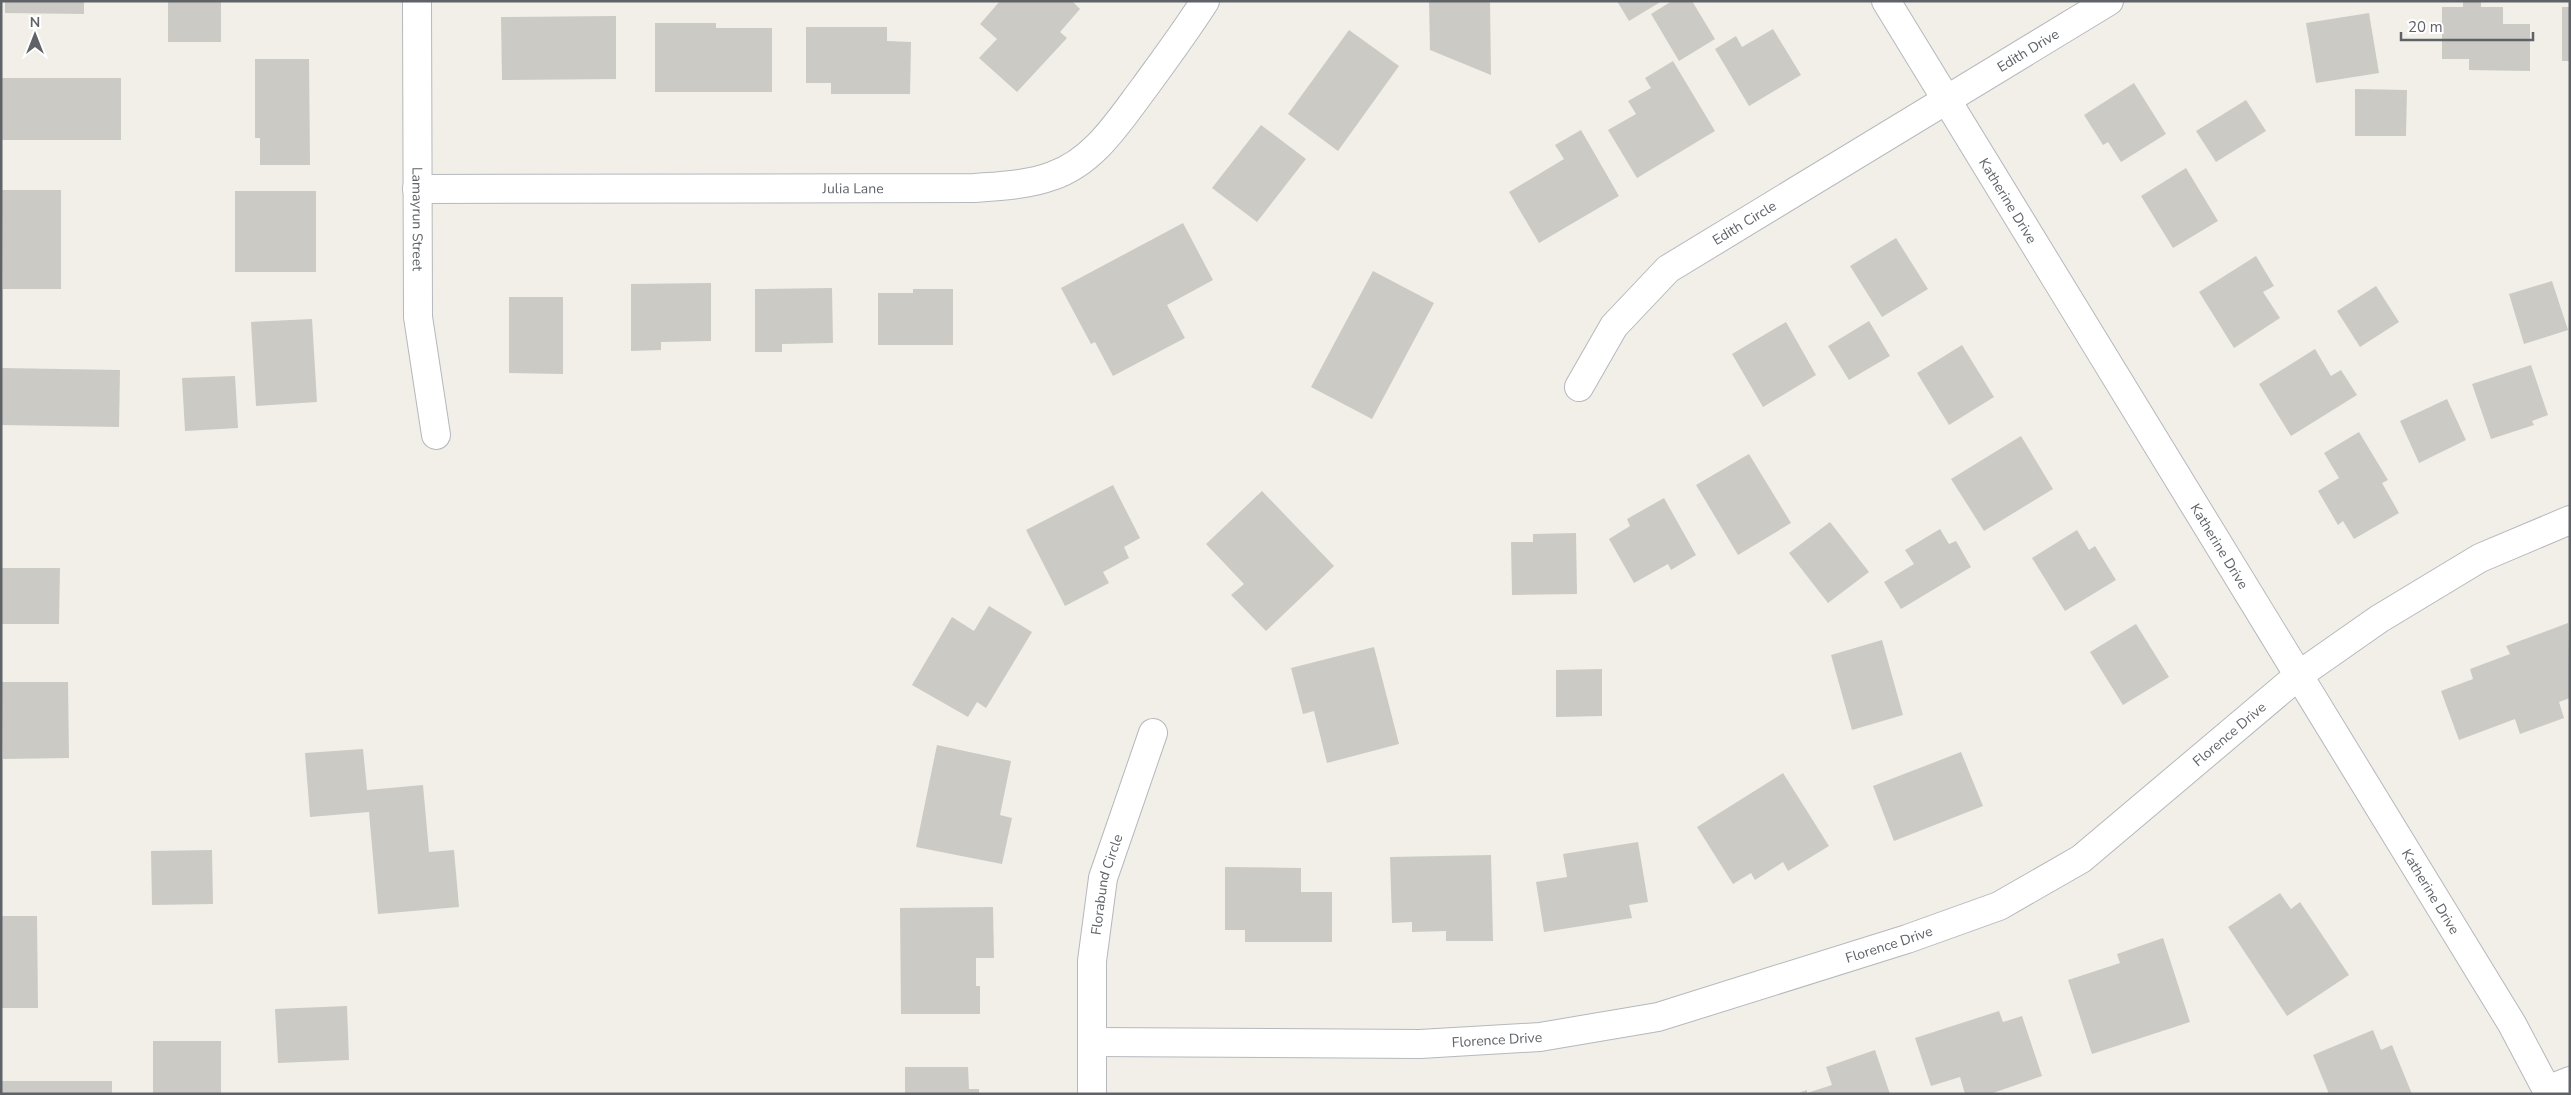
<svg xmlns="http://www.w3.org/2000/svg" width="2571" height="1095" viewBox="0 0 2571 1095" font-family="'Nunito Sans',sans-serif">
  <rect width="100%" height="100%" fill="#f1efe8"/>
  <path fill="#cccac5" d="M5,1H84V14L5,13Z
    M168,1H221V42H168Z
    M1000,1H1072L1080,9L1060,32L1067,38L1017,92L979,58L997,39L980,24Z
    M1429,1H1490L1491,75L1430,50Z
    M1617,1H1662L1629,21Z
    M1672,1H1692L1715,39L1679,61L1651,14Z
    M2463,1H2481V7H2503V24H2530V71L2469,70V59H2442V7H2463Z
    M2562,7H2570V61H2562Z
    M2369,13L2379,73L2316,83L2306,23Z
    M616,16V79L502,80L501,17Z
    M655,23H716V28H772V92H655Z
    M806,27H887V41L911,42L910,94H831V83H806Z
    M1773,29L1801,75L1749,106L1715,49L1736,36L1742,47Z
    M1349,30L1399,66L1338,151L1288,114Z
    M255,59H309L310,165H260V138H255Z
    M1673,61L1715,131L1637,178L1608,130L1636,114L1628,101L1651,88L1645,78Z
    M2,78H121V140H2Z
    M2134,83L2166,134L2121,162L2108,142L2103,145L2084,115Z
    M2355,89L2407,90L2406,136H2355Z
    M2246,100L2266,131L2216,162L2196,131Z
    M1261,125L1306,159L1257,222L1212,188Z
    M1581,130L1619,196L1539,243L1509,192L1564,159L1555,145Z
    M2186,168L2218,221L2173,248L2141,196Z
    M2,190H61V289H3Z
    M235,191H316V272H235Z
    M1183,223L1213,280L1167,305L1185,338L1113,376L1095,342L1091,344L1061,288Z
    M1896,238L1928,289L1882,317L1850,266Z
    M2256,256L2274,286L2263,292L2280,318L2234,348L2199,292Z
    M1373,271L1434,303L1372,419L1311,387Z
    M2552,281L2568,330L2524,344L2509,294Z
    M711,283V341L661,342V350L631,351V284Z
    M2376,286L2399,322L2360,347L2337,311Z
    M832,288L833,343L782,344V352H755V289Z
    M913,289H953V345H878V293H913Z
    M509,297H563V374L509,373Z
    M312,319L317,402L256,406L251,322Z
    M1869,321L1890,356L1849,380L1828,346Z
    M1786,322L1816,375L1763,407L1732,354Z
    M1962,345L1994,397L1949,425L1917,373Z
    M2315,349L2331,376L2341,370L2357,395L2291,436L2259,384Z
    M2531,365L2548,415L2532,421L2534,425L2491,439L2472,384Z
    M2,368L120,370L119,427L1,425Z
    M235,376L238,428L185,431L182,378Z
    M2447,399L2466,440L2419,463L2400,421Z
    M2359,432L2388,480L2382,483L2399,513L2354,539L2343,521L2338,525L2318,491L2339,478L2324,453Z
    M2021,436L2053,489L1984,531L1951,479Z
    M1749,454L1791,523L1738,555L1696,485Z
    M1113,485L1140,538L1124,547L1129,558L1103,572L1109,583L1065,606L1026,530Z
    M1262,491L1334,566L1266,631L1231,595L1244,584L1206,544Z
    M1664,498L1696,555L1671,570L1668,564L1634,583L1609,539L1630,526L1627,519Z
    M1830,522L1869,572L1828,603L1789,553Z
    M1940,529L1949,544L1956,541L1971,567L1901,609L1884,582L1914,564L1905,550Z
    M2077,530L2089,550L2095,546L2116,580L2065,611L2032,558Z
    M1576,533L1577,594L1512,595L1511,542H1533V534Z
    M1,568H60L59,624H1Z
    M989,606L1032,632L986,708L977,702L968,717L912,685L952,617L974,631Z
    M2568,623L2570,698L2559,702L2564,718L2520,734L2515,719L2459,740L2441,691L2473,679L2470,669L2510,654L2506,646Z
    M2136,624L2169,677L2123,705L2090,652Z
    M1882,640L1903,715L1852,730L1831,655Z
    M1374,647L1399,744L1327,763L1314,711L1303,714L1291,668Z
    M1602,669V716L1556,717V670Z
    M2,682H68L69,758L3,759Z
    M937,745L1011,761L1000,815L1012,818L1002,864L916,847Z
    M363,749L367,790L423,785L429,852L454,850L459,907L378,914L369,812L310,817L305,753Z
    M1961,752L1983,806L1894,841L1873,786Z
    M1783,773L1829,846L1788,871L1783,862L1755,880L1751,873L1733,884L1697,827Z
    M1638,842L1648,902L1629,905L1632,918L1544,932L1536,882L1567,877L1563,854Z
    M212,850L213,904L152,905L151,851Z
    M1491,855L1493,941H1446V931L1412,932V922L1392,923L1390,857Z
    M1225,867L1301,868V892H1332V942H1245V930H1225Z
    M2280,893L2291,909L2300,902L2349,975L2287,1016L2228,927Z
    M993,907L994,958H976V986H980V1014H901L900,908Z
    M1,916H37L38,1008H1Z
    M2163,938L2190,1022L2092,1054L2068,980L2120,963L2117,954Z
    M347,1006L349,1060L278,1063L275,1009Z
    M1999,1011L2003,1022L2022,1016L2042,1076L1990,1094H1965L1960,1077L1931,1086L1915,1038Z
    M2373,1030L2381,1050L2392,1045L2412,1094H2329L2313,1055Z
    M153,1041H221V1094H153Z
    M1875,1050L1890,1094H1796L1807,1090V1093L1832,1085L1826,1067Z
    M905,1067H968L969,1089H979V1094H905Z
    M1,1081H112V1094H1Z"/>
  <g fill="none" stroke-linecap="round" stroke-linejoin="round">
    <g stroke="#b5b8bc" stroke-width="30">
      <g id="street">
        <path id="s1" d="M417,1L418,317L436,435"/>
        <path id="s2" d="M1886,1L2512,1024L2549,1094"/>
        <path id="s3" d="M417,189L974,188C1000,186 1028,185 1052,176C1094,162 1119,121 1144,88C1165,59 1186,31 1205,1"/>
        <path id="s4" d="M1579,387L1614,326L1668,269L2109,1"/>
        <path id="s5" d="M1092,1042L1420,1044L1540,1037L1658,1017L1907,939L1999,906L2081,859L2299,675L2379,619L2480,558L2570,520"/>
        <path d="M2547,1090L2570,1081"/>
        <path id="s6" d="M1092,1094V961L1103,878L1153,733"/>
      </g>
    </g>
    <use href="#street" stroke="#fff" stroke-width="28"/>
  </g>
  <g text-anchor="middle" stroke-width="5" stroke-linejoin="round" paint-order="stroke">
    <g font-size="14" fill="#5f6368" stroke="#fff">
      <text dy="5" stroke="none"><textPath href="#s4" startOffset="570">Edith Drive</textPath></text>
      <text dy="5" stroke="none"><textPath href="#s3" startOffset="436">Julia Lane</textPath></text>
      <text dy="5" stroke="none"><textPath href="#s2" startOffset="234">Katherine Drive</textPath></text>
      <text dy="5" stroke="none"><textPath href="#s1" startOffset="218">Lamayrun Street</textPath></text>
      <text dy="5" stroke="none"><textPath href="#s4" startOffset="238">Edith Circle</textPath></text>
      <text dy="5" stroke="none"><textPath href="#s2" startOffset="639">Katherine Drive</textPath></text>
      <text dy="5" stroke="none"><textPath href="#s5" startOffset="1215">Florence Drive</textPath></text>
      <text dy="5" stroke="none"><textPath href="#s6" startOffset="211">Florabund Circle</textPath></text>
      <text dy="5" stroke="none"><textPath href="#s2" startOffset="1044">Katherine Drive</textPath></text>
      <text dy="5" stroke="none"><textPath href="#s5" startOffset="810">Florence Drive</textPath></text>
      <text dy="5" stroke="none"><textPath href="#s5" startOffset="405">Florence Drive</textPath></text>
    </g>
  </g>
  <rect width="2571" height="1095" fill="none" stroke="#5f6368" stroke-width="5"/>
  <g transform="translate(35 35)" stroke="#ffffff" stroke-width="4" paint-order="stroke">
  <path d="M0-4L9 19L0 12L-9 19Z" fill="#5f6368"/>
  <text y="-8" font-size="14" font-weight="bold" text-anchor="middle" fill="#5f6368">N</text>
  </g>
  <path d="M2401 32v8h132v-8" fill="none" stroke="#5f6368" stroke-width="2.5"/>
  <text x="2408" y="32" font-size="15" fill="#5f6368" stroke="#ffffff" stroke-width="4" paint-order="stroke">20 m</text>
</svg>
